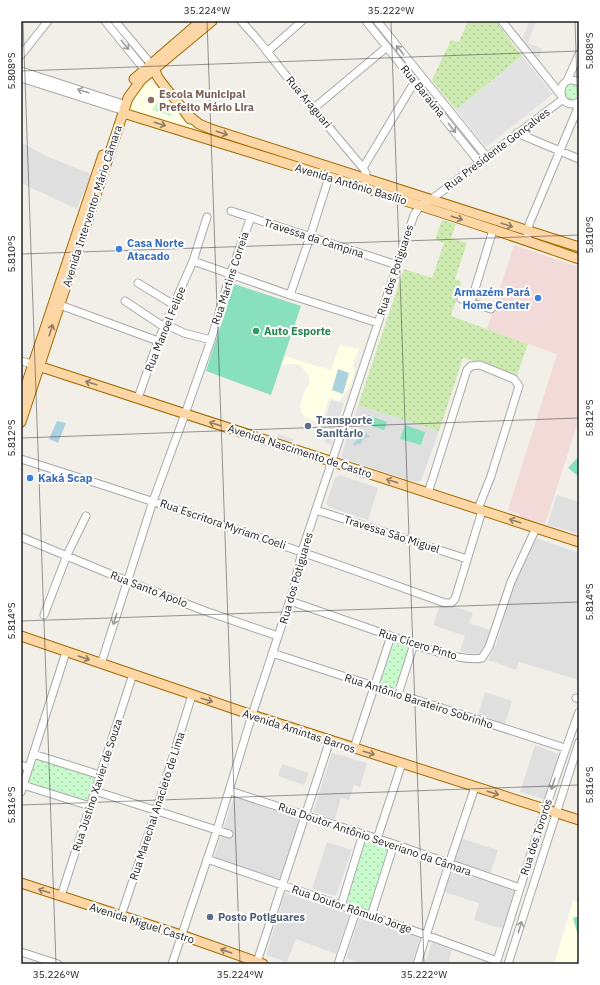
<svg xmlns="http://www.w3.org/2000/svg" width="600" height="985" viewBox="0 0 600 985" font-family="'IBM Plex Sans',sans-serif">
  <defs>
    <pattern id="grass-dots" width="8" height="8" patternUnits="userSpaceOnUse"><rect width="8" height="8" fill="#cdebb0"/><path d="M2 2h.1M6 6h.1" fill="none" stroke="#b0c997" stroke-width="1.8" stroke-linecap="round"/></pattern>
    <pattern id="park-dots" width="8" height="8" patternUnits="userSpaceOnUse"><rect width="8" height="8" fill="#c8facc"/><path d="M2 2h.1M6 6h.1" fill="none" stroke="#acd6af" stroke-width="1.8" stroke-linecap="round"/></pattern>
  </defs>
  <rect width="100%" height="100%" fill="#f2efe9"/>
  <path fill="#e0dfdf" d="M21,142L46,156L91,174L77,209L21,183Z
    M358,405L439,431L421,481L415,482L342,458V453Z
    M340,475L378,488L368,520L329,507L326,504L335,478Z
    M557,495L579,502V534L547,525Z
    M536,538L579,553V680L519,662L516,670L488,660L496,645L510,595Z
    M440,605L449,608L453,606L473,613L469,623L490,630L483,651L480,654L473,655L460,651L465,636L433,625Z
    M485,692L512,701L505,724L478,715Z
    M535,745L561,755L547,800L520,792Z
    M332,753L367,763L360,787L354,785L349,800L341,798L335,819L313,812Z
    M282,764L309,773L304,785L278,776Z
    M234,797L300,817L280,880L214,857Z
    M460,838L498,850L490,874L453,861Z
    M327,842L352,850L336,896L312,889Z
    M451,869L515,889L503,929L474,920L479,903L444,892Z
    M285,893L350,914L336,954L296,939L287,962L266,955Z
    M359,918L420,937L412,964H362L346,958Z
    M432,942L452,950L448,964H425Z"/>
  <path fill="#f2dad9" d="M514,245L579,267V419L545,524L520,517L519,514L508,510L557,354L487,329Z"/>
  <path fill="#ffffe5" d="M150,80L194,127L189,132L129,111L138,89Z
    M340,345L359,349L354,361V372L351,384L340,401L329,398L321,423L305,418L301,412L300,404L303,395L310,382L308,375L301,366L296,364L281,365L284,356L331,370Z
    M573,901L579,903V964H554Z"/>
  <path fill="url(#grass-dots)" d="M468,21H496L522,56L456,110L432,80L451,40L459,42Z
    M442,220L456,224L451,238L467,243L455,279L462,282L451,316L528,344L517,375L463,358L439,431L358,405L404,269L432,278L444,243L435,240Z"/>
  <path fill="url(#park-dots)" d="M571,83L579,84V98L574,100L569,99L565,94V88Z
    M158,101L173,117L152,110Z
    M395,640L413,645L397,690L380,684Z
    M34,756L95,776L88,801L26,781Z
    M366,841L390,850L370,915L345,905Z"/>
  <path fill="#88e0be" d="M234,284L301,306L271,395L206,371Z
    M368,415L387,422L384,430L365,424Z
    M405,425L425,432L421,445L400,439Z
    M579,456V477L568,468Z
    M579,916V939L573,918Z"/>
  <path fill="#e2e2e2" d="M529,21H536L528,43L542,49L539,59L522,40Z
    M522,56L553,94L486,147L456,110Z
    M331,400L344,403L337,425L325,421Z
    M330,426L336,428L331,445L324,442Z
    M278,434L294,439L292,443L277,438Z"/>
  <path fill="#aad3df" d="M338,369L349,373L343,394L332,390Z
    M57,421L66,423L58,443L49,439Z
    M365,432L370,437L364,438L360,445L358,443L355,446L353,444Z"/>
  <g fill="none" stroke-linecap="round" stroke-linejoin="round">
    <g stroke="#a9a9a9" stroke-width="9">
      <path id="minor" d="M105,21L144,69
        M115,21L151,64
        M241,21L258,40L291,82L363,168L366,173L365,182
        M366,21L479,162
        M377,21L486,156
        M502,21L561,95
        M267,52L302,21
        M21,55L48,21
        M21,71L120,103
        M21,78L118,109
        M567,81L579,54
        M579,82C555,71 555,113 579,102
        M314,108L387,47
        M517,133L579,159
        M363,168L415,81
        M231,211L397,265
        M528,241L527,231L530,222L577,110L578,102
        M193,261L290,295L378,323
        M138,283L174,305
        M290,295L310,237L329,177
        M461,299L491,309
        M125,301L164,327
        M471,302L493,230
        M60,305L158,341
        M165,324L184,333L211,340
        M21,361L32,364
        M138,398L158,341L193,261L207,217
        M21,459C164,504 305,552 445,603H451L455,599L482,511
        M428,493L467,370L471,366L480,365L514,379L519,386L491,476L478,509
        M316,510L467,559
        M21,537L127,581L205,611L278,636
        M290,601C321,612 353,623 385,634C408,642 460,663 482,658L489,647L511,582L536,528
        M44,615L67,555L86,516
        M272,653L565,748
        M101,664L153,501L185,414L211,340L230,275L251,217
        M398,694L414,644
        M576,698L579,699
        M354,748L391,636
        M33,754L100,775
        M21,765L29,768
        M23,785L90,806
        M95,791L229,834
        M230,791L394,844L520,888
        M21,792L66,652
        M377,839L402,763
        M207,859L426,935L497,961
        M61,896L133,674
        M341,906L363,834
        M121,916L156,811L192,695
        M371,916L394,844
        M21,952L58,964
        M257,962L330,740
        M172,964L217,830L252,715L293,591L302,551L414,215L420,206L436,196L563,99
        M338,964L356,911
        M417,964L449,864L475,787
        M496,964C523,880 548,795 579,712
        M508,964L579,742"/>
    </g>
    <g stroke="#a06b00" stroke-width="11">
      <path id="major" d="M152,65C155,69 156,75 159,79C169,93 181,105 190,119
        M134,79L201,21
        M123,113C275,160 428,206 579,259
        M188,115L199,124L211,129L579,247
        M32,364L579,542
        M21,400L103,155
        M21,422L128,98L141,80L212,21
        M21,636L252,715L579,820
        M21,883L187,937L263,964"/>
    </g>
    <use href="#minor" stroke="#fff" stroke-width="7"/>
    <use href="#major" stroke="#fcd6a4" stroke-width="9"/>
  </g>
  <defs><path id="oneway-shaft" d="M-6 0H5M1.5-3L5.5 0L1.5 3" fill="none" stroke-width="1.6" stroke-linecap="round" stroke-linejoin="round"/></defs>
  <g stroke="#9c9c9c">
    <use href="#oneway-shaft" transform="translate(125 45) rotate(51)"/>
    <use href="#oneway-shaft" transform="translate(400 50) rotate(-129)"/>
    <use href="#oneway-shaft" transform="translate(83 91) rotate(-162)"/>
    <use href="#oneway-shaft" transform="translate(452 128) rotate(52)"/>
    <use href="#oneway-shaft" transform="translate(115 619) rotate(108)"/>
    <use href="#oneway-shaft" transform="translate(553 784) rotate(108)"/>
    <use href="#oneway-shaft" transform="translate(520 927) rotate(-73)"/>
  </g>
  <g stroke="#8f7c63">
    <use href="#oneway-shaft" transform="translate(160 124) rotate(17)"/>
    <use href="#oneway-shaft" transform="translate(222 133) rotate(18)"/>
    <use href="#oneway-shaft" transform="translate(457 218) rotate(18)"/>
    <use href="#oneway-shaft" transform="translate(507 225) rotate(18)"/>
    <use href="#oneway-shaft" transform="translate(51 330) rotate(-72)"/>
    <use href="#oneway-shaft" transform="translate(91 383) rotate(-163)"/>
    <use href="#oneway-shaft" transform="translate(215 424) rotate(-162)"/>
    <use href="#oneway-shaft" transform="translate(392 481) rotate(-162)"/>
    <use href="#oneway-shaft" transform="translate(515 521) rotate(-162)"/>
    <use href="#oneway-shaft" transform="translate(84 658) rotate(19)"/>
    <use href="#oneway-shaft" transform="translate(207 700) rotate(18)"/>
    <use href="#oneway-shaft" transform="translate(369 753) rotate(17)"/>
    <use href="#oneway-shaft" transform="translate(493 793) rotate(18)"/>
    <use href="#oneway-shaft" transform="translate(44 891) rotate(-162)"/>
    <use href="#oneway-shaft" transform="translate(226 951) rotate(-161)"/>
  </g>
  <path fill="none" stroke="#222" stroke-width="1" stroke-opacity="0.45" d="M23,21L56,964M207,21L240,964M391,21L424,964M575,21L579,149M21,71L579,51M21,254L579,235M21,438L579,418M21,621L579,602M21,805L579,785"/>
  <circle fill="#8d6e63" stroke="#fff" stroke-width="1.5" cx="151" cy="100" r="4"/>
  <g fill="#3f7fe0" stroke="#fff" stroke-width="1.5">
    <circle cx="119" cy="249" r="4"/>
    <circle cx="538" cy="298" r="4"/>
    <circle cx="30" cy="478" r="4"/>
  </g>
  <circle fill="#2e9e5b" stroke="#fff" stroke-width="1.5" cx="256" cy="331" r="4"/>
  <g fill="#5c6f8a" stroke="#fff" stroke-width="1.5">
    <circle cx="308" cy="426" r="4"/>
    <circle cx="210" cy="917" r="4"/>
  </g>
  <g text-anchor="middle" stroke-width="4" stroke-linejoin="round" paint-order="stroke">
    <g font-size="11" fill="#222" stroke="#fff">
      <text transform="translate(423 91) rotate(51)" y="4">Rua Baraúna</text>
      <text transform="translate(309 102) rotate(50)" y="4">Rua Araguari</text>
      <text transform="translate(497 149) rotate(-37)" y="4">Rua Presidente Gonçalves</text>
      <text transform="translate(351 184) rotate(17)" y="4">Avenida Antônio Basílio</text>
      <text transform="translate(92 206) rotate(-72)" y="4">Avenida Interventor Mário Câmara</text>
      <text transform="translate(314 238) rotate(18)" y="4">Travessa da Campina</text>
      <text transform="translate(395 270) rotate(-72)" y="4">Rua dos Potiguares</text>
      <text transform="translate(230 278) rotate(-72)" y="4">Rua Martins Correia</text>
      <text transform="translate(165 329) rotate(-68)" y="4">Rua Manoel Felipe</text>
      <text transform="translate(300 451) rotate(18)" y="4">Avenida Nascimento de Castro</text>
      <text transform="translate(223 524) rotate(19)" y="4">Rua Escritora Myriam Coeli</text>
      <text transform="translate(392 534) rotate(18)" y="4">Travessa São Miguel</text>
      <text transform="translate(296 578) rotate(-74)" y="4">Rua dos Potiguares</text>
      <text transform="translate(149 589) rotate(21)" y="4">Rua Santo Apolo</text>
      <text transform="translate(418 644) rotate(17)" y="4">Rua Cícero Pinto</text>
      <text transform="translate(419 701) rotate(18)" y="4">Rua Antônio Barateiro Sobrinho</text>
      <text transform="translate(299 731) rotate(18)" y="4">Avenida Amintas Barros</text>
      <text transform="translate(97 785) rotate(-72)" y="4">Rua Justino Xavier de Souza</text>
      <text transform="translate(157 806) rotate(-72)" y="4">Rua Marechal Anacleto de Lima</text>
      <text transform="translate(536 837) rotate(-72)" y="4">Rua dos Tororós</text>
      <text transform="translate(375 839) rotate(19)" y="4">Rua Doutor Antônio Severiano da Câmara</text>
      <text transform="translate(352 909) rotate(19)" y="4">Rua Doutor Rômulo Jorge</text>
      <text transform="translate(142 923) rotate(18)" y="4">Avenida Miguel Castro</text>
    </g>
    <g font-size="11" font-weight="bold" fill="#785e54" stroke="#fff" text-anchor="start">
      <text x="159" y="98">Escola Municipal<tspan x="159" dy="13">Prefeito Mário Lira</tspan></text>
    </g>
    <g font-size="11" font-weight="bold" fill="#366cbe" stroke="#fff" text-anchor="start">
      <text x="127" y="247">Casa Norte<tspan x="127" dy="13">Atacado</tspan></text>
      <text x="530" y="296" text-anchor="end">Armazém Pará<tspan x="530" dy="13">Home Center</tspan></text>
      <text x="38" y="482">Kaká Scap</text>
    </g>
    <g font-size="11" font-weight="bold" fill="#27864d" stroke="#fff" text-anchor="start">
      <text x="264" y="335">Auto Esporte</text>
    </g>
    <g font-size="11" font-weight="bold" fill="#4e5e75" stroke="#fff" text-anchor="start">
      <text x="316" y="424">Transporte<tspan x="316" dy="13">Sanitário</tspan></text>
      <text x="218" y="921">Posto Potiguares</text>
    </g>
  </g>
  <rect width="600" height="985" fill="none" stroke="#ffffff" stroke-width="44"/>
  <rect x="22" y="22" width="556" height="941" fill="none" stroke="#222" stroke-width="1.5"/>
  <g font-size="10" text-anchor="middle" fill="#222">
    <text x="207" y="14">35.224°W</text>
    <text x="391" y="14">35.222°W</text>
    <text transform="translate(589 51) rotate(-90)" y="4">5.808°S</text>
    <text transform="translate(11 71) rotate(-90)" y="4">5.808°S</text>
    <text transform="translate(589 235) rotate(-90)" y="4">5.810°S</text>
    <text transform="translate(11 254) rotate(-90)" y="4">5.810°S</text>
    <text transform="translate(589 418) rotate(-90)" y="4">5.812°S</text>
    <text transform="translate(11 438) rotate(-90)" y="4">5.812°S</text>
    <text transform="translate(589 602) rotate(-90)" y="4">5.814°S</text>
    <text transform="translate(11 621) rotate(-90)" y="4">5.814°S</text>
    <text transform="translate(589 785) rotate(-90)" y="4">5.816°S</text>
    <text transform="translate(11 805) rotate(-90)" y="4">5.816°S</text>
    <text x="56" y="978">35.226°W</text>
    <text x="240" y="978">35.224°W</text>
    <text x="424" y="978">35.222°W</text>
  </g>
</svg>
